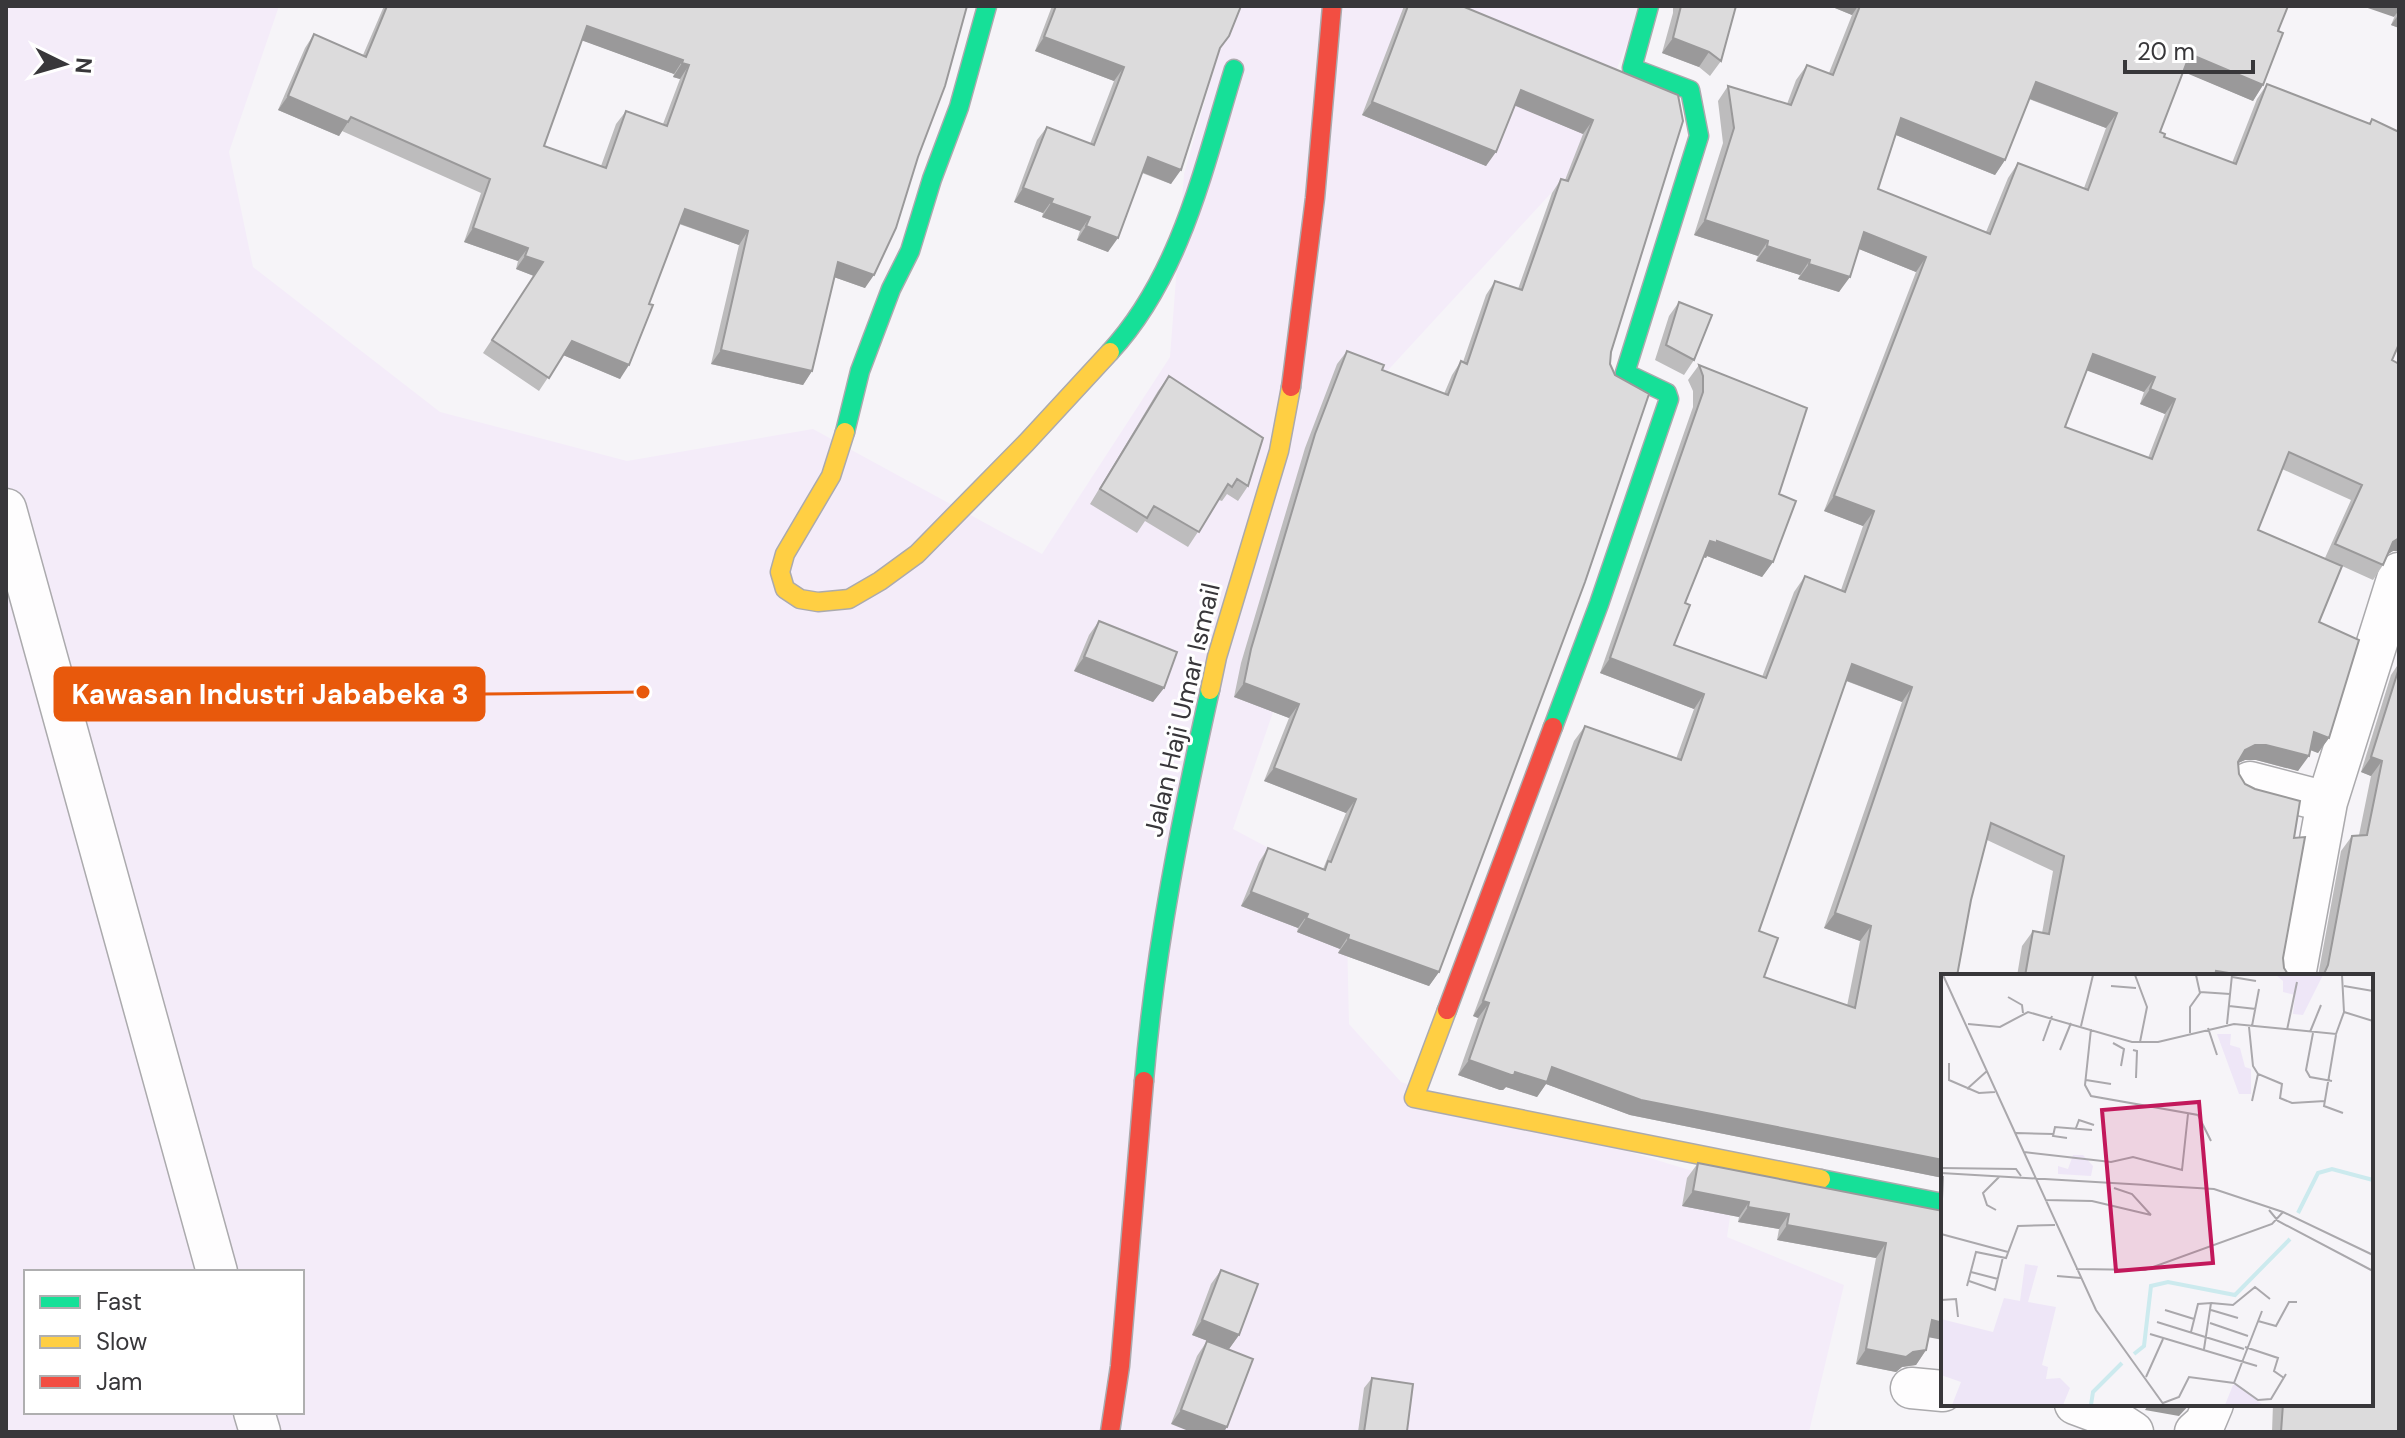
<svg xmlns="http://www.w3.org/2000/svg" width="2405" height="1438" viewBox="0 0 2405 1438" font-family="'DM Sans',sans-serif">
  <rect width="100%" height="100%" fill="#f6f4f8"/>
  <path fill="#f4ecf9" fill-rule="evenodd" d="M6,6H279L229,152L253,267L440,412L627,461L813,429L1042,554L1170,357L1184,174L1232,6H1643L1576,166L1367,393L1352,481L1233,829L1346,889L1349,1024L1401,1082L1735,1184L1727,1237L1844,1285L1809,1432H6ZM26,1272H302V1412H26Z"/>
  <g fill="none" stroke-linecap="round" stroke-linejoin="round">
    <g stroke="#abaaad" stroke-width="43">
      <path id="street" d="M6,509L217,1272
        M2250,782L2327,802
        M2295,976L2327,802L2399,573
        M1911,1388L1943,1391
        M2075,1404L2110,1417L2133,1432
        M254,1412L260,1432
        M2195,1432L2205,1423L2213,1404"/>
    </g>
    <g stroke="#abaaad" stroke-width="21">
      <path id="fast" d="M1110,352C1181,275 1204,166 1234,69
        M845,432L860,371L891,289L910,251L932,179L959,107L987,6
        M1553,727L1599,604L1669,399L1667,393L1625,373L1699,136L1690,90L1632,68L1649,6
        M1144,1081C1155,949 1181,819 1210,690
        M1821,1179L1943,1203"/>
    </g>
    <g stroke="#abaaad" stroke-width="21">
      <path id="slow" d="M845,432L831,476L785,554L780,572L785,589L800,599L818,602L849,599L880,581L917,554L1026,443L1110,352
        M1210,690L1217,657L1279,451L1291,387
        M1447,1010L1414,1098L1821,1179"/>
    </g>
    <g stroke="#abaaad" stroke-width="21">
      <path id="jam" d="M1291,387L1315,198L1332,6
        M1447,1010L1553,727
        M1110,1432L1120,1366L1144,1081"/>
    </g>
    <use href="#street" stroke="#fefdfe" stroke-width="40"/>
    <use href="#fast" stroke="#16e098" stroke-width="18"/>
    <use href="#slow" stroke="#ffcf43" stroke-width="18"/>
    <use href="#jam" stroke="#f24e42" stroke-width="18"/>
  </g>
  <path fill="#bdbcbd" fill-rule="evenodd" d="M384,6H967L865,288L834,277L812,371L803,385L711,364L739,245L679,224L620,379L563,355L539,391L483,353L534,276L516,269L518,261L464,242L481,193L342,131L339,136L278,110L305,48L314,34L363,55ZM582,40L674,74L673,77L680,79L663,124L626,111L616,124L601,166L544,146Z
    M1052,6H1241L1219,49L1171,184L1142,173L1108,252L1077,240L1080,231L1042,217L1043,213L1014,202L1037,140L1047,127L1090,144L1114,81L1035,51Z
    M1404,6H1462L1678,95L1611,352L1439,972L1429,986L1338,953L1340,949L1297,932L1298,928L1241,906L1259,862L1268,848L1323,869L1346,813L1264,781L1289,718L1234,697L1241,663L1305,448L1337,364L1347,351L1382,370L1444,394L1452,375L1461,361L1463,362L1486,295L1495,281L1518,289L1552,193L1561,179L1565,180L1583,134L1515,105L1486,166L1362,115Z
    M1673,6H1736L1721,61L1710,76L1699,67L1662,53L1673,13Z
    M1830,6H2288L2278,31L2263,85L2253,101L2183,71L2160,132L2164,137L2232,163L2257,99L2267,84L2369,124L2372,119L2392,360L2393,551L2388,554L2383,565L2373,580L2342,566L2319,622L2329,738L2318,753L2310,750L2298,771L2256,760H2245L2238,763L2239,774L2245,784L2294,838L2283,958L2284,968L2289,976H2017L2022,946L2033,931L2042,933L2053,871L1987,840L1943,976V1178L1630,1115L1546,1084L1537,1097L1506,1087L1503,1090H1500L1458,1075L1478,1018L1473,1016L1574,741L1585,726L1676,759L1694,709L1600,673L1693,407V391L1688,380L1699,365L1779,494L1773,562L1762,577L1707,556L1706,558L1703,557L1685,603L1674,645L1762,677L1794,592L1805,576L1841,590L1863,526L1824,511L1916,272L1859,249L1839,292L1798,279L1800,275L1756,261L1758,256L1694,235L1723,143L1718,101L1728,86L1787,104L1796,80L1807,65L1829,73L1852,15ZM2029,99L2106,128L2084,188L2018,163L2008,178L1986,232L1878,189L1896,135L1995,175L2005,160ZM2087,370L2144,392L2140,404L2165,414L2148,458L2065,427ZM2282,469L2351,500L2325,558L2258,530ZM1846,681L1902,702L1824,928L1860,941L1847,1006L1764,977L1759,931Z
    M2399,6V28L2391,25Z
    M1679,302L1694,360L1684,375L1655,360L1669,316Z
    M1169,376L1248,486L1238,501L1227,494L1222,501L1219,500L1188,547L1145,521L1137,533L1090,504L1158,391Z
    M1099,621L1164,688L1153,702L1074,671L1089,635Z
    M2399,663V1432H2272L2273,1404H2371V976H2318L2341,851L2352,836L2359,835L2371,776L2361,772L2391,675Z
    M1698,1163L1943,1211L1929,1337L1926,1350L1916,1365L1902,1367L1896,1372L1856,1364L1876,1258L1777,1240L1779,1229L1738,1222L1739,1217L1682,1206L1687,1178Z
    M1221,1270L1239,1335L1229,1349L1192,1335L1211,1284Z
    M1207,1341L1253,1359L1171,1424L1197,1356Z
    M1372,1378L1407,1431L1416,1432H1358L1364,1388Z"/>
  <path fill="#9a999a" d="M1830,6H1858L1852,15Z
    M2362,6H2399V10L2394,17Z
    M2399,14V28L2391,25Z
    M587,26L683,60L674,74L578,39Z
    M1044,37L1124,67L1114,81L1035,51Z
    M1673,38L1709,52L1699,67L1662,53Z
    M2190,54L2263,85L2253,101L2179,70Z
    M682,63L689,65L680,79L673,77Z
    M2036,82L2117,113L2106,128L2025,97Z
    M1521,90L1593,120L1583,134L1511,104Z
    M288,96L348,122L339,136L278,110Z
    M1372,102L1496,152L1486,166L1362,115Z
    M1901,118L2005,160L1995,175L1891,133Z
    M1148,157L1181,170L1171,184L1139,171Z
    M1023,188L1053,199L1043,213L1014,202Z
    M1051,203L1090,217L1080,231L1042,217Z
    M685,209L748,231L739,245L675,222Z
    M1705,220L1768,241L1758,256L1694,235Z
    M1086,226L1118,238L1108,252L1077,240Z
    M473,228L528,248L518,261L464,242Z
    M1864,232L1926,257L1916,272L1854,247Z
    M1767,246L1810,260L1800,275L1756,261Z
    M525,256L543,262L534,276L516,269Z
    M838,262L874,275L865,288L828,275Z
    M1809,264L1850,277L1839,292L1798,279Z
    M572,341L629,365L620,379L563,355Z
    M721,350L812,371L803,385L711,364Z
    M2093,354L2155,377L2144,392L2083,369Z
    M2150,389L2175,399L2165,414L2140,404Z
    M1834,496L1874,511L1863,526L1824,511Z
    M2399,538V551H2393L2383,557L2393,542Z
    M1710,541H1717L1773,562L1762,577L1707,556L1706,558L1700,556Z
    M1084,657L1164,688L1153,702L1074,671Z
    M1610,658L1704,694L1694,709L1600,673Z
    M1852,664L1912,687L1902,702L1842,679Z
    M1244,683L1299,704L1289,718L1234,697Z
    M2314,732L2329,738L2318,753L2303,747Z
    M2255,745H2266L2309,756L2298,771L2256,760H2245L2234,765L2245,750Z
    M2371,757L2382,761L2371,776L2361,772Z
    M1274,768L1356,799L1346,813L1264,781Z
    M1251,892L1308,914L1298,928L1241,906Z
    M1835,913L1871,926L1860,941L1824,928Z
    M1306,918L1349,935L1340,949L1297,932Z
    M1348,939L1439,972L1429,986L1338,953Z
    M2216,971L2247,976H2212Z
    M1483,1001L1489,1003L1478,1018L1473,1016Z
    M1469,1060L1515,1072L1552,1067L1943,1160V1178L1630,1115L1546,1084L1537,1097L1506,1087L1503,1090H1500L1458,1075Z
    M1693,1191L1749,1202L1739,1217L1682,1206Z
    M1748,1207L1789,1214L1779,1229L1738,1222Z
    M1787,1225L1886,1243L1876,1258L1777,1240Z
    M1202,1320L1239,1335L1229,1349L1192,1335Z
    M1932,1320L1943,1323V1340L1922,1336Z
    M1866,1349L1913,1352L1926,1350L1916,1365L1902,1367L1896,1372L1856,1364Z
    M2149,1404H2190L2179,1416L2145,1410Z
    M1181,1410L1227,1427L1224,1432H1191L1171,1424Z"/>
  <path fill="#dcdbdc" stroke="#9a999a" stroke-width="2" fill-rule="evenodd" d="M387,6H967L945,86L918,157L896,228L874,275L838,262L812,371L721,350L748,231L685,209L649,304L653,305L629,365L572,341L549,378L492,340L543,262L525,256L528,248L473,228L490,179L351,117L348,122L288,96L314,34L366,57ZM587,26L683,60L682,63L689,65L667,126L626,111L606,168L544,146Z
    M1056,6H1241L1229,36L1220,48L1181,170L1148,157L1118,238L1086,226L1090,217L1051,203L1053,199L1023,188L1047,127L1094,145L1124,67L1044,37Z
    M1408,6H1462L1678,95L1683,121L1611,352L1610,364L1615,375L1649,394L1585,582L1439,972L1348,939L1349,935L1306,918L1308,914L1251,892L1268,848L1325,870L1328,861L1331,862L1356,799L1274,768L1299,704L1244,683L1251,649L1315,434L1347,351L1384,365L1382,370L1448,395L1461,361L1467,364L1495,281L1522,290L1561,179L1568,181L1593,120L1521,90L1496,152L1372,102Z
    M1681,6H1736L1721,61L1709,52L1673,38Z
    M1860,6H2288L2278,31L2283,33L2263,85L2190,54L2160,132L2165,134L2164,137L2236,164L2267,84L2370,124L2372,119L2399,132V344L2392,360L2399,364V538L2393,542L2383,565L2335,544L2362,485L2289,452L2258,530L2342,566L2319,622L2359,640L2329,738L2314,732L2309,756L2266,745H2255L2245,750L2238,762L2239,774L2245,784L2255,789L2300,801L2294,838L2305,837L2283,958L2284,968L2289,976H2247L2216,971L2215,976H2025L2033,931L2049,934L2064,856L1991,823L1971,900L1957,976H1943V1160L1641,1100L1552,1067L1547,1082L1515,1072L1514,1075H1511L1469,1060L1489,1003L1483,1001L1585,726L1681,760L1704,694L1610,658L1703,392V376L1699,365L1807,408L1779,494L1796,501L1773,562L1717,541V543L1710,541L1685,603L1690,605L1674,645L1766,678L1805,576L1845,592L1874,511L1834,496L1926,257L1864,232L1850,277L1809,264L1810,260L1767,246L1768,241L1705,220L1734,128L1728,86L1791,105L1807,65L1833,75ZM2036,82L2117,113L2088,190L2018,163L1990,234L1878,189L1901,118L2005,160ZM2093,354L2155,377L2150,389L2175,399L2152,459L2065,427ZM1852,664L1912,687L1835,913L1871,926L1855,1008L1764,977L1778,938L1759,931Z
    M1679,302L1712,315L1694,360L1666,345Z
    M1169,376L1263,438L1248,486L1237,479L1232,487L1228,484L1199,532L1154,506L1147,518L1100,489Z
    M1099,621L1177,652L1164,688L1084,657Z
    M2399,668V1432H2281L2283,1404H2371V976H2323L2328,965L2352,836L2367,835L2382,761L2371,757Z
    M1698,1163L1943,1211V1323L1932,1320L1926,1350L1913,1352L1906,1357L1866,1349L1886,1243L1787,1225L1789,1214L1748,1207L1749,1202L1693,1191Z
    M1221,1270L1258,1284L1239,1335L1202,1320Z
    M1207,1341L1253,1359L1227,1427L1181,1410Z
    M1372,1378L1413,1384L1407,1431L1416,1432H1364Z"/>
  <g text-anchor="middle" stroke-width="6" stroke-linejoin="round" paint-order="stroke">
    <g font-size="26" fill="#38373a" stroke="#fff">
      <text transform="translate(1182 710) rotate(-77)" y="9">Jalan Haji Umar Ismail</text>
    </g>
  </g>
  <g transform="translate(1941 974)">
    <rect width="432" height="432" fill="#f6f4f8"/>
    <path d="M382,1L362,41L352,40L354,21L342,18V7L335,1ZM276,60H290L289,71L299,74L304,93L310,95V120H298ZM132,181H142L152,192L150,202L117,200V192L127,195ZM84,290L97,292L87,328L115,333L101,391L107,393L105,405L119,404L129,414L122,431H11L20,408L0,401V345L52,358L63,324L79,327ZM292,411H297L322,431H284Z" fill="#eee6f7"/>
    <path fill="none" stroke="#cceaee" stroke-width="4" d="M357,239L377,199L391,195L432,206M193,380L203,372L210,312L227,308L294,321L349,265M150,431L152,418L181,389"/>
    <path fill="none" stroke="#aaa8ac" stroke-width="2" d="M2,1L155,336L223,431M194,1L206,33L199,68M291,3L315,7M170,12L195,14M403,12L432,17M259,18L289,20M67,23L81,31L82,39M288,32L315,35M403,38L432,47M27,50L59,53L87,38L191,68H217L293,50L395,60L403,38L401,1M286,50L291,1M140,52L152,1M311,52L318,15M308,53L312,92L317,100L341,110L339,124L351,129L384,127M267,54L276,81M150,55L144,111L150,122L257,141L270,167M346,56L356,8M369,58L380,31M249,59V33L259,19L255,1M372,59L365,96L369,103L391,107M395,61L383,132L402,139M102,67L111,42M172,69L183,75L180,92M119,76L130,49M192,76L196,77L195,104M8,89V106L38,119L54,118M145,106L170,110M26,115L46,97M311,127L317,100M135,154L138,146L153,151M75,159L112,160M126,164L112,162L114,153L151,156M83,178L170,188L192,183L241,196L247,140M0,194L75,195L80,202M0,199L273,215L342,238L432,281M173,214L191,220L210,241M104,226L151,227L210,241M55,236L46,231L42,219L58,203M328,236L337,247L432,297M0,248L2,202M0,260L67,278M135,295L204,296L331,250L342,238M30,298L57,305M116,302L140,304M28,307L54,316L62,283M26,312L35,278L65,284L77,252L114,251M0,326L15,325L17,343M270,329L292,331L314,313L329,325M224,336L253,345M270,336L297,344M317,347L335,352L348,328H356M216,348L303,375M269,349L307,362M250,358L257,330L270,329L263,375M209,360L316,392M304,373L337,384L333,397L343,404M205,403L222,365M293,409L321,337M222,429L238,423L248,403L293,409L317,426L330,425L345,400"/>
    <path fill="#c2185b" fill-opacity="0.15" stroke="#c2185b" stroke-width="4" d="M258,128L272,289L175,297L161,136Z"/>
    <rect width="432" height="432" fill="none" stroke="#38373a" stroke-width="4"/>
  </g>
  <path fill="none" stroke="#e8590c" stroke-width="3" d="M643 692L484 694"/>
  <circle fill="#e8590c" stroke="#fff" stroke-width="3" cx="643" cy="692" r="8"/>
  <rect fill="#e8590c" stroke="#e8590c" stroke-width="3" x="55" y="668" width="429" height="52" rx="8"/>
  <g font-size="28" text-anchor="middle" font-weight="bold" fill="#fff">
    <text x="270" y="704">Kawasan Industri Jababeka 3</text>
  </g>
  <rect width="2405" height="1438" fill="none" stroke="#38373a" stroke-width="16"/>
  <rect x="24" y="1270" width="280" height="144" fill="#ffffff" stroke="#afafb0" stroke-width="2"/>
  <rect x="40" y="1296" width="40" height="12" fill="#16e098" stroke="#afafb0" stroke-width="2"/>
  <text x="96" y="1310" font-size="24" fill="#38373a">Fast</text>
  <rect x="40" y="1336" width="40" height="12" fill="#ffcf43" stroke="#afafb0" stroke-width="2"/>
  <text x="96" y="1350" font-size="24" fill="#38373a">Slow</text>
  <rect x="40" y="1376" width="40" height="12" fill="#f24e42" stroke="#afafb0" stroke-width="2"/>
  <text x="96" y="1390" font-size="24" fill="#38373a">Jam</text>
  <g transform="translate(64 64) rotate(95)" stroke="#ffffff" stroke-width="6" paint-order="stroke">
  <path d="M0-6L14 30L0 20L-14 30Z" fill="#38373a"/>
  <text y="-12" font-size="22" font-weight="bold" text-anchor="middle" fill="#38373a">N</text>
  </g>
  <path d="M2125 60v12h128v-12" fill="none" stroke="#38373a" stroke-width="4"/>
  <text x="2137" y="60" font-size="24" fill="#38373a" stroke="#ffffff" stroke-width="6" paint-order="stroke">20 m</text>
</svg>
